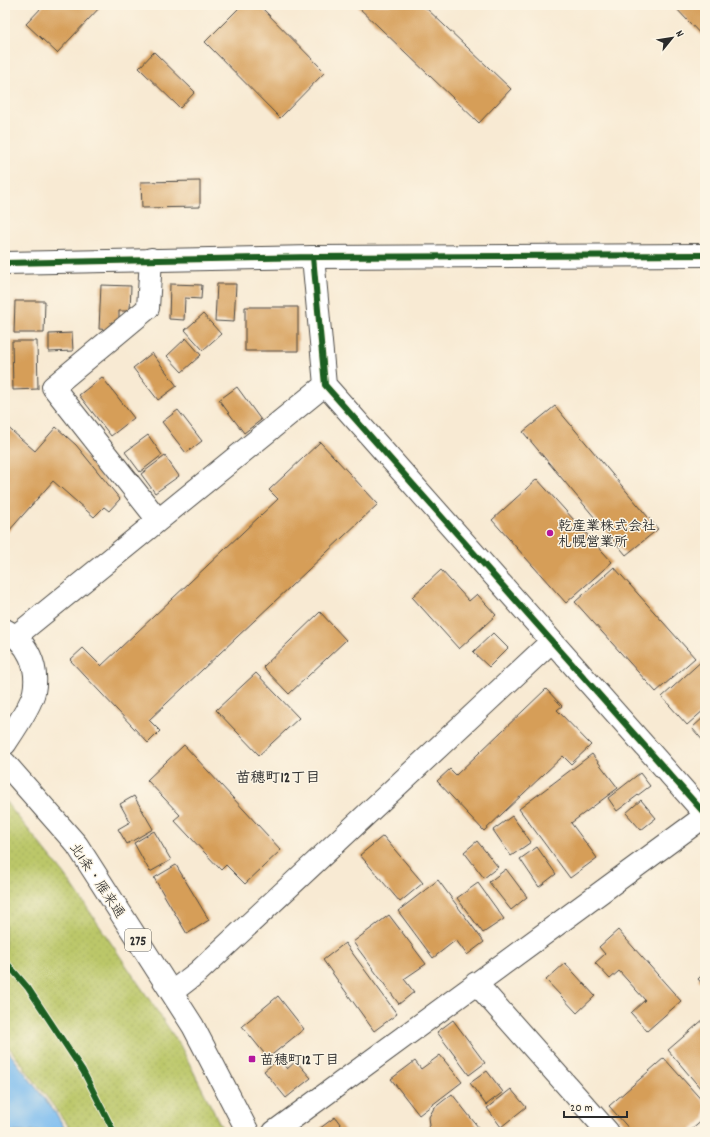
<svg xmlns="http://www.w3.org/2000/svg" width="710" height="1137" viewBox="0 0 710 1137" font-family="Dekko,'Klee One',sans-serif">
  <defs>
    <pattern id="park-dots" width="8" height="8" patternUnits="userSpaceOnUse"><rect width="8" height="8" fill="#bbc769"/><path d="M2 2h.1M6 6h.1" fill="none" stroke="#a1ab5b" stroke-width="1.8" stroke-linecap="round"/></pattern>
  </defs>
  <rect width="100%" height="100%" fill="#fcf5e5"/>
  <filter id="ink" filterUnits="userSpaceOnUse"><feTurbulence type="fractalNoise" baseFrequency=".025" numOctaves="2"/><feDisplacementMap in="SourceGraphic" scale="8" xChannelSelector="R" yChannelSelector="G"/><feConvolveMatrix kernelMatrix="1 2 1 2 8 2 1 2 1" color-interpolation-filters="sRGB"/></filter>
  <filter id="wash" filterUnits="userSpaceOnUse"><feTurbulence type="fractalNoise" baseFrequency=".012" numOctaves="4" result="noise"/><feDisplacementMap in="SourceGraphic" scale="16" xChannelSelector="R" yChannelSelector="G"/><feGaussianBlur stdDeviation="0.9" result="paint"/><feColorMatrix in="noise" values="0 0 0 0 0 0 0 0 0 0 0 0 0 0 0 0 0 1.4 0 .05"/><feComposite in="paint" operator="in"/></filter>
  <g filter="url(#wash)">
    <rect width="100%" height="100%" fill="#f8ead3"/>
    <path fill="url(#park-dots)" stroke="#73794a" d="M5,801L65,875L180,1045L224,1132H73L5,1042Z"/>
    <path fill="#7abcf0" stroke="#52748e" d="M5,1047L57,1115L67,1132H5Z"/>
    <g id="blocks">
      <path fill="#d69e58" d="M44,5H102L57,53L26,24Z
        M242,5H259L325,72L280,118L205,42Z
        M356,5H423L511,89L479,123Z
        M673,5H705V39Z
        M154,52L195,92L180,108L139,68Z
        M200,181V207L142,208L141,182Z
        M170,284L202,285L201,299L185,298L184,320L169,319Z
        M217,284H236L234,322L215,321Z
        M101,285L131,286L130,311H119V323L111,322V330L99,329Z
        M15,301H45L44,333H14Z
        M245,307H298V351H245Z
        M203,314L221,334L203,350L185,330Z
        M72,333L73,351L49,352V334Z
        M186,338L201,355L182,372L167,356Z
        M12,341H37L38,389L13,390Z
        M152,353L177,386L158,400L133,368Z
        M102,377L134,418L111,436L79,395Z
        M237,387L261,420L244,433L219,400Z
        M555,406L658,529L626,555L523,432Z
        M178,410L202,441L186,453L162,422Z
        M5,425L35,451L56,427L76,445L120,499L109,511L104,507L94,517L53,481L8,532L5,530Z
        M148,435L162,455L140,472L125,452Z
        M320,442L378,504L149,720L160,731L148,743L70,660L83,648L101,666L278,499L269,490Z
        M165,456L179,476L155,493L141,474Z
        M537,479L612,562L566,603L492,520Z
        M614,567L695,658L656,692L575,602Z
        M441,570L469,601L477,594L496,615L459,649L412,597Z
        M320,612L346,640L289,694L263,667Z
        M493,633L508,648L489,667L473,652Z
        M705,658V709L687,725L662,697Z
        M256,673L299,718L259,755L216,710Z
        M546,689L562,706L557,710L591,745L571,764L563,756L484,831L437,781L450,769L456,775Z
        M705,716V743L692,728Z
        M184,745L281,850L245,884L226,865L221,870L174,820L180,815L147,780Z
        M592,754L618,788L571,823L597,858L570,878L519,809Z
        M640,773L650,786L617,811L608,798Z
        M134,796L153,829L127,844L118,829L130,822L120,804Z
        M641,800L656,818L641,830L626,813Z
        M512,816L531,842L511,856L493,830Z
        M154,831L171,860L150,872L134,843Z
        M383,836L423,883L400,902L360,855Z
        M477,841L498,867L484,878L464,852Z
        M537,847L556,874L539,887L520,859Z
        M176,865L209,920L187,934L154,878Z
        M506,869L527,897L511,910L489,882Z
        M438,880L484,942L467,955L456,940L433,958L398,911Z
        M478,883L504,919L483,933L457,898Z
        M389,915L426,964L404,979L414,992L399,1004L353,942Z
        M618,930L681,1001L647,1031L631,1013L645,1000L619,971L610,979L595,963L605,954L599,947Z
        M345,943L397,1014L374,1031L323,960Z
        M565,963L595,996L577,1013L546,980Z
        M705,972V987L698,979Z
        M278,996L304,1029L268,1058L242,1026Z
        M705,1018V1086L701,1089L668,1050Z
        M453,1020L485,1063L469,1075L437,1032Z
        M440,1055L462,1082L419,1115L391,1079L415,1061L421,1069Z
        M664,1058L705,1104V1118L689,1132H632L609,1106Z
        M279,1059L287,1069L296,1061L311,1078L286,1098L264,1071Z
        M487,1071L503,1092L486,1105L470,1083Z
        M511,1089L526,1107L501,1127L487,1108Z
        M452,1094L482,1132H422L430,1126L429,1117L434,1108Z
        M335,1117L346,1132H315Z"/>
    </g>
  </g>
  <g filter="url(#ink)">
    <use href="#blocks" fill-opacity="0" stroke="#4a4844" stroke-width="1"/>
    <g fill="none" stroke-linecap="round" stroke-linejoin="round">
      <g stroke="#4a4844" stroke-width="24">
        <path id="street" d="M313,257L325,385L705,814
          M151,259L148,308L53,387L158,520
          M16,636L325,385
          M476,983L608,1132
          M172,992L198,972L552,641
          M274,1132L705,816"/>
      </g>
      <g stroke="#4a4844" stroke-width="24">
        <path id="secondary" d="M5,263L313,257L705,255
          M5,630C28,642 39,667 34,692C31,706 13,732 5,744"/>
      </g>
      <g stroke="#4a4844" stroke-width="24">
        <path id="highway" d="M5,763L77,845L193,1026L248,1132"/>
      </g>
      <use href="#street" stroke="#fff" stroke-width="22"/>
      <use href="#secondary" stroke="#fff" stroke-width="22"/>
      <use href="#highway" stroke="#fff" stroke-width="22"/>
      <g stroke="#fcf5e5" stroke-width="8">
        <path id="cycleway" d="M313,257L325,385L705,814
          M5,263L313,257L705,255
          M5,961L28,988L83,1071L114,1132"/>
      </g>
      <use href="#cycleway" stroke="#1b5e20" stroke-width="6"/>
    </g>
  </g>
  <g fill="#b5179e" stroke="#fcf5e5" stroke-width="1.5">
    <circle cx="550" cy="533" r="4"/>
    <rect x="248" y="1055" width="8" height="8" rx="2"/>
  </g>
  <g text-anchor="middle" stroke-width="3" stroke-linejoin="round" paint-order="stroke">
    <rect fill="#fcf5e5" stroke="#6a6863" stroke-width="1" x="125" y="929" width="26" height="22" rx="3"/>
    <g font-size="13" font-weight="bold" fill="#2b2b2b">
      <text x="138" y="945">275</text>
    </g>
    <g font-size="14" font-weight="bold" fill="#2b2b2b" stroke="#fcf5e5" text-anchor="start">
      <text x="558" y="530">乾産業株式会社<tspan x="558" dy="16">札幌営業所</tspan></text>
      <text x="260" y="1064">苗穂町12丁目</text>
    </g>
    <g font-size="14" fill="#2b2b2b" stroke="#fcf5e5">
      <text transform="translate(98 880) rotate(56)" y="5">北1条・雁来通</text>
    </g>
    <g font-size="15" font-weight="bold" fill="#2b2b2b" stroke="#fcf5e5">
      <text x="278" y="782">苗穂町12丁目</text>
    </g>
  </g>
  <rect width="710" height="1137" fill="none" stroke="#fcf5e5" stroke-width="20"/>
  <g transform="translate(672 38) rotate(60)" stroke="#fcf5e5" stroke-width="3" paint-order="stroke">
  <path d="M0-3L7 15L0 10L-7 15Z" fill="#2b2b2b"/>
  <text y="-6" font-size="11" font-weight="bold" text-anchor="middle" fill="#2b2b2b">N</text>
  </g>
  <path d="M564 1111v6h63v-6" fill="none" stroke="#2b2b2b" stroke-width="2"/>
  <text x="570" y="1111" font-size="12" fill="#2b2b2b" stroke="#fcf5e5" stroke-width="3" paint-order="stroke">20 m</text>
</svg>
